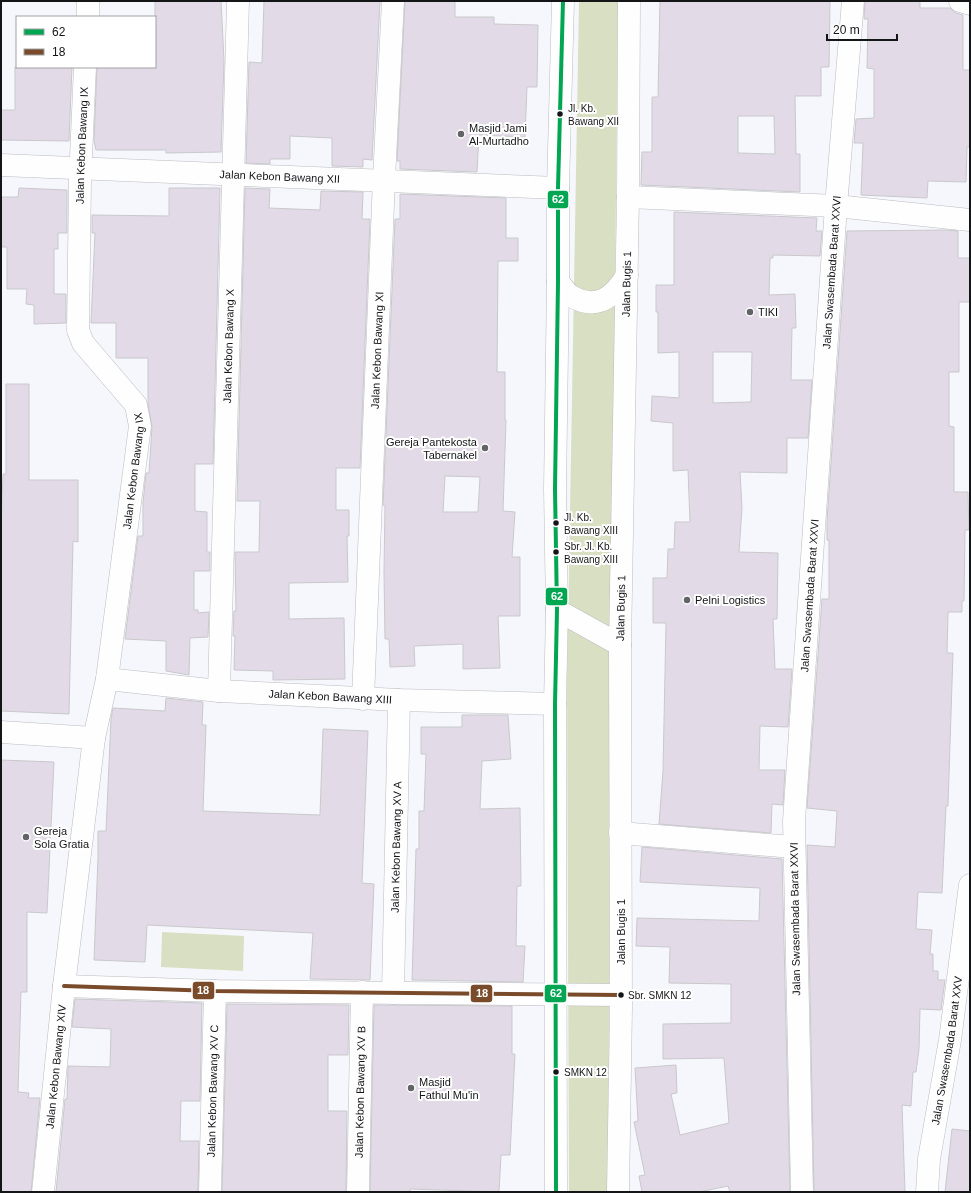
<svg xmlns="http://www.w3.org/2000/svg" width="971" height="1193" viewBox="0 0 971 1193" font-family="Arial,sans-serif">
  <rect width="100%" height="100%" fill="#f6f7fc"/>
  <path fill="#d9dfc2" d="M579,1H618L611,687L608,1192H569L567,683Z
    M162,932L244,936L243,971L161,967Z"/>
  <path fill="#e2dae7" stroke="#c9c9cc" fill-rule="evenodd" d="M155,1H221L224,61L221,152L166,153V150H96L94,141L97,67H155Z
    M264,1H380L372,160L363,159V167L332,166V138L290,136V159H270V164L246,163L249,62L262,63Z
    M405,1H455V17H494V24L538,25L537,87H527L525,137L479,135L477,172L400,169V161H397Z
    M660,1H830L829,67H821V96H795L796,154H800V192L641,185L642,152H652V97H658ZM738,116H774L775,154L738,153Z
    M865,1H920V8H950L956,13L963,15V70H970V147H967L966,182L928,181L927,198L861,195L863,143H854L856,119L874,118V69L867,68L868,19H864Z
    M15,67H72L69,141L1,140V110H15Z
    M19,188L67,190V233H58V249H54V294H66V323L34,324V305L26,304L27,289H7V247H1V197H18Z
    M169,188H220L213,464H195V511L207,512V552H210V571H194V610H198V613L209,612L208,637L190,638L189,675L166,671V641L125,639L138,536H143V503L146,473H149L152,427L148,404V358H116V323H91L95,233H92V215L169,216Z
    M245,188L270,189L269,208L320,210L321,191L363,192L362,219H370L360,468H336V510H349V536H347L348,582L289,583V619L344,618L345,679L273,680V671L234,670L235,636H233L234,611H236L235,552H259L260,501H237Z
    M400,194L506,198V238H518V261H498L497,372H505V420H506L503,511L515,512L512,557H520V616H498L500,668L463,669V644L414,646L415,666L390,667L389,639H385L384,572L385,506L383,505L395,219H400ZM445,476L480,477L478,512H443Z
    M674,212L817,218L816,231H822L820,256L773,255V258H770L769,295L795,294L796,328H792L791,380H812L808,438H787V473L740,472L742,508L739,552L778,553L777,619H773L775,669H792L788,727L760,726L759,770H785L783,805L772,804L771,833L659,824L663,771L666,623H653V578H667L668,549H674L675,522H690L688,470L673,471V423L651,421L652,396L679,398V352L658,353V312H656V285H674ZM713,352H752L751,402L713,403Z
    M947,230L958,231V258H970V302H959V372H949V426L954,427V492H968L969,530H965L964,601H962V612H948L947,653H953L948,806H946L942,893L918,892L916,929L932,930L930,954H933V971H938V980H945L941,1010L920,1009L919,1049L916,1072H913L911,1106L902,1105L905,1192H814L807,845L835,847L837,811L807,808L822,599H829V540H827V521L847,231Z
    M6,384H29V480H78V542L73,541L69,714L1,711V526L3,474H6Z
    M166,698L203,702L202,725H206L203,811L320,815L323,729L368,731L362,883L374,884L370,980L310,979L313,933L147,925L145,962L94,960L98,858V831H106L111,719L113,708L165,711Z
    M462,715H508L511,759L482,761L480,809L520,808L521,886H517L516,946H525L523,982L412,980L416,849H419V811H424L426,754H421V727H462Z
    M1,760L54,762L47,913L27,912V992H21L18,1092L29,1093L28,1098H40L31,1192H1Z
    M642,847L782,859L790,1192H730L728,1186L699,1192H642L639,1176L645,1175L634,1122L638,1121L635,1068L676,1065L677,1093L671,1094L680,1135L729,1123L724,1058L663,1059V1024L731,1023V984L669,983L670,947L636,946L637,918L759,921L760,888L640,882Z
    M75,999L202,1003L200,1101H181L180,1141H199L198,1192H56L65,1099H67L68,1066L110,1067L111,1029L72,1027Z
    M227,1004L349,1005L348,1055H328V1111H347L346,1192H222Z
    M374,1005L512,1006V1054H515L510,1155H501L499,1192L410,1189V1192H370Z
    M952,1129L970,1131V1192H945Z"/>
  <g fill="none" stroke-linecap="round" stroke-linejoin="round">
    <g stroke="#bbbcc0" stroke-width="23">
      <g id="minor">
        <path d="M960,1L970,4"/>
        <path d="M88,17V1"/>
        <path id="s1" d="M1,165L558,188"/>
        <path d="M628,197L836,206L970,220"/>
        <path d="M558,282C562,286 566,293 571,296C597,311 614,297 627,275"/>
        <path d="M557,610L620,645"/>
        <path id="s2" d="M107,679L219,691L399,700L555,704"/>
        <path id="s3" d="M219,691L238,1"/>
        <path id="s4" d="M363,699L384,179L393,1"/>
        <path d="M1,732L94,738"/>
        <path d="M620,833L793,847"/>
        <path d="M64,986L215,991L621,995"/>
        <path id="s5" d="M393,993L399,700"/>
        <path id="s6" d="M43,1192L64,986L94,738L107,679L140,426L136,405L83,343L78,330L80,180L85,67"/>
        <path id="s7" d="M210,1192L215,991"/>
        <path id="s8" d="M358,1192L362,992"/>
        <path d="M556,1192L555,704L557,610L555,489L558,282V188L563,1"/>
        <path id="s9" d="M618,1192L621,1008L620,645L628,197L629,1"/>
        <path id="s10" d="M802,1192L794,821L836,206L853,1"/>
        <path id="s11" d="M927,1192L929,1159L950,1040L970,885"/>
      </g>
    </g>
    <use href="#minor" stroke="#fefeff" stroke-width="22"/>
    <g stroke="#fff" stroke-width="7">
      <path id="bus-1" d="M556,1192L555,704L557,610L555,489L558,282V188L563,1"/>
    </g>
    <g stroke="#fff" stroke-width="7">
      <path id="bus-2" d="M64,986L215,991L621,995"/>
    </g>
    <use href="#bus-1" stroke="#00a651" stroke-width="4"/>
    <use href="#bus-2" stroke="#7a4b2a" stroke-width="4"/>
  </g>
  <g fill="#141517" stroke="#fff" stroke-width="1.5">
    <circle cx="560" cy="114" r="3.5"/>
    <circle cx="556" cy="523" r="3.5"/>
    <circle cx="556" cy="552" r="3.5"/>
    <circle cx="621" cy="995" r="3.5"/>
    <circle cx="556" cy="1072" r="3.5"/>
  </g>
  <g fill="#636467" stroke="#fff" stroke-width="1.5">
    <circle cx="461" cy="134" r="4"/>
    <circle cx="750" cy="312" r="4"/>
    <circle cx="485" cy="448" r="4"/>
    <circle cx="687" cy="600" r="4"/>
    <circle cx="26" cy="837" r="4"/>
    <circle cx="411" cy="1088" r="4"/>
  </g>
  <g text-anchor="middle" stroke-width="4" stroke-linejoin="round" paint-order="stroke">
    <g font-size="10" fill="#141517" stroke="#fff" text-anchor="start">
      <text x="568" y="112">Jl. Kb.<tspan x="568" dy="13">Bawang XII</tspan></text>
      <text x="564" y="521">Jl. Kb.<tspan x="564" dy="13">Bawang XIII</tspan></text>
      <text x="564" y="550">Sbr. Jl. Kb.<tspan x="564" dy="13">Bawang XIII</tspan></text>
      <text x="628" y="999">Sbr. SMKN 12</text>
      <text x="564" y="1076">SMKN 12</text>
    </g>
    <g font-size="11" fill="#141517" stroke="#fff" text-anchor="start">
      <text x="469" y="132">Masjid Jami<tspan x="469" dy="13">Al-Murtadho</tspan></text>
      <text x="758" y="316">TIKI</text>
      <text x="477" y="446" text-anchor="end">Gereja Pantekosta<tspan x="477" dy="13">Tabernakel</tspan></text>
      <text x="695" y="604">Pelni Logistics</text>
      <text x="34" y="835">Gereja<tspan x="34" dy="13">Sola Gratia</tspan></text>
      <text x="419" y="1086">Masjid<tspan x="419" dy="13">Fathul Mu'in</tspan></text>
    </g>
    <g font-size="11" fill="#141517" stroke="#fff">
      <text dy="4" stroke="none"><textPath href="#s6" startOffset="1074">Jalan Kebon Bawang IX</textPath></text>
      <text dy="4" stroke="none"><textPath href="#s1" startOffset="279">Jalan Kebon Bawang XII</textPath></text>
      <text dy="4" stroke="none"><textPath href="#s10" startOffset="921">Jalan Swasembada Barat XXVI</textPath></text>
      <text dy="4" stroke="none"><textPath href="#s9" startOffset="908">Jalan Bugis 1</textPath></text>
      <text dy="4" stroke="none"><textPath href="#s3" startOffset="345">Jalan Kebon Bawang X</textPath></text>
      <text dy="4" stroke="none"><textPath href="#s4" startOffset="349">Jalan Kebon Bawang XI</textPath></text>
      <text dy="4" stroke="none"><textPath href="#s6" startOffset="727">Jalan Kebon Bawang IX</textPath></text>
      <text dy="4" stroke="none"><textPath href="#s10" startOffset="597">Jalan Swasembada Barat XXVI</textPath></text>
      <text dy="4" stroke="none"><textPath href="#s9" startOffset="584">Jalan Bugis 1</textPath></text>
      <text dy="4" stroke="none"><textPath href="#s2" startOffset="224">Jalan Kebon Bawang XIII</textPath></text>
      <text dy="4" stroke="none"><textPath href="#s5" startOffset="146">Jalan Kebon Bawang XV A</textPath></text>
      <text transform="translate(795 919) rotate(-91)" y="4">Jalan Swasembada Barat XXVI</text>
      <text transform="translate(621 932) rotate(-90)" y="4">Jalan Bugis 1</text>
      <text dy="4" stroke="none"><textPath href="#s11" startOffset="143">Jalan Swasembada Barat XXV</textPath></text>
      <text dy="4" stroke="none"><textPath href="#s6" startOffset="126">Jalan Kebon Bawang XIV</textPath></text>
      <text dy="4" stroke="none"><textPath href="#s7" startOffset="101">Jalan Kebon Bawang XV C</textPath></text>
      <text dy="4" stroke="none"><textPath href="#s8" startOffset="100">Jalan Kebon Bawang XV B</textPath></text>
    </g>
  </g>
  <g stroke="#fff" stroke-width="1.5">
    <rect x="547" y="190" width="22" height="19" rx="4" fill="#00a651"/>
    <rect x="545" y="587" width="23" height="19" rx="4" fill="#00a651"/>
    <rect x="192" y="981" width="23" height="19" rx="4" fill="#7a4b2a"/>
    <rect x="544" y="984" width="23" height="19" rx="4" fill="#00a651"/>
    <rect x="470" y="984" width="23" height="19" rx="4" fill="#7a4b2a"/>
  </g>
  <g font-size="11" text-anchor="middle" font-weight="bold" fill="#fff">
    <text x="558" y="203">62</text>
    <text x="557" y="600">62</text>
    <text x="203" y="994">18</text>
    <text x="556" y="997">62</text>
    <text x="482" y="997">18</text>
  </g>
  <rect width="971" height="1193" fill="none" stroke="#141517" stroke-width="4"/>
  <rect x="16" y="16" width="140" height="52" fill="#ffffff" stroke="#a1a1a2"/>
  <rect x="24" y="29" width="20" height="6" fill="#00a651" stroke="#a1a1a2"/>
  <text x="52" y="36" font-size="12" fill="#141517">62</text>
  <rect x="24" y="49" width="20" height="6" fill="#7a4b2a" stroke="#a1a1a2"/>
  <text x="52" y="56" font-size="12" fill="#141517">18</text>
  <path d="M827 34v6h70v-6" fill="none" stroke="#141517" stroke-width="2"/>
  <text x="833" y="34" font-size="12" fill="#141517" stroke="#ffffff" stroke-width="3" paint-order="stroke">20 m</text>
</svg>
